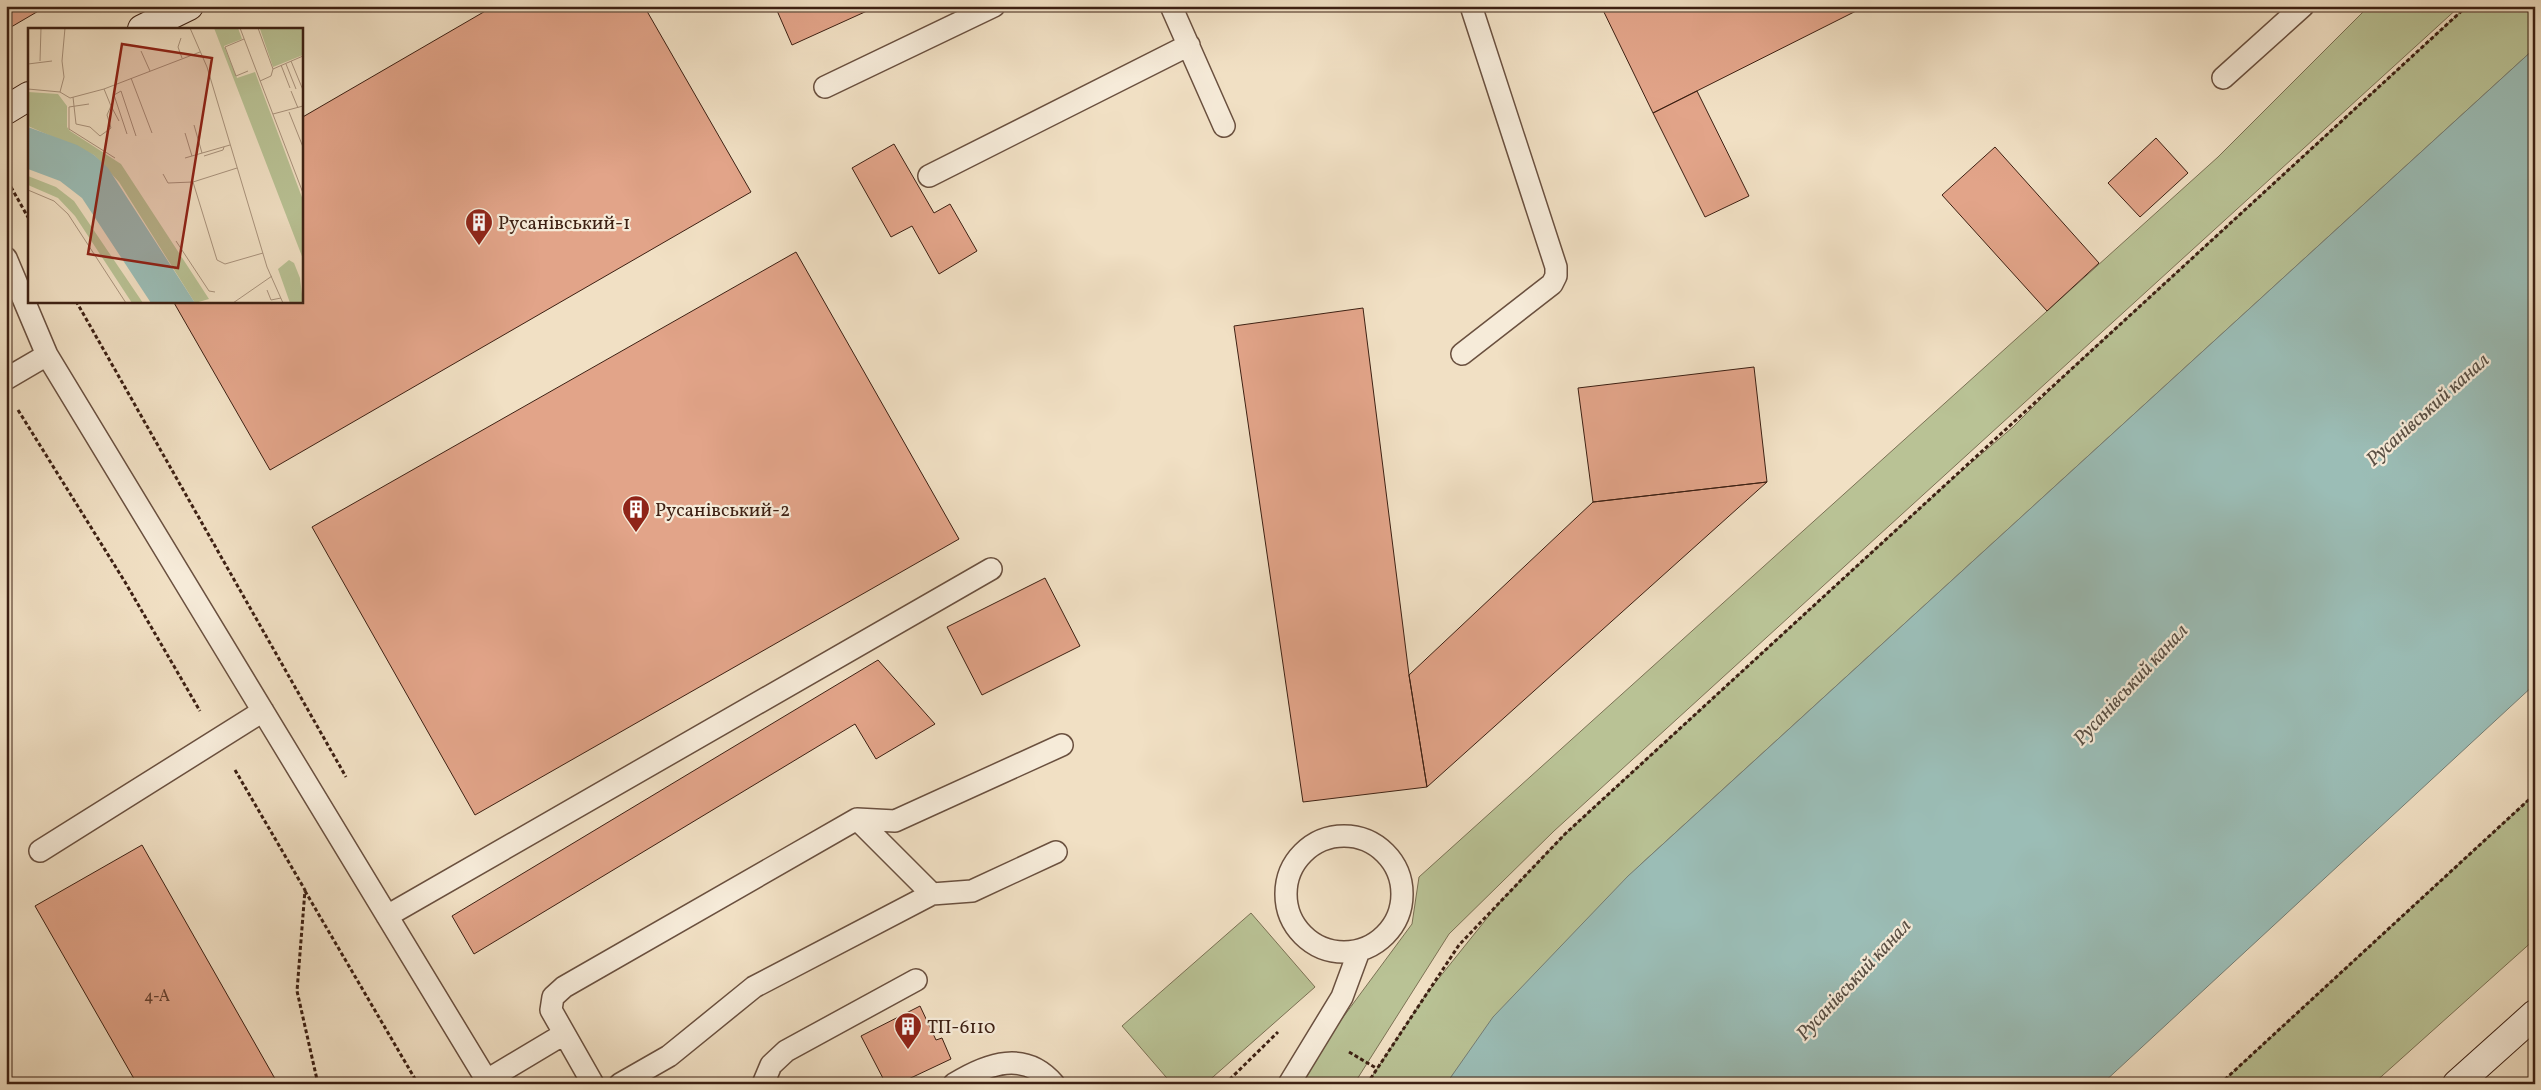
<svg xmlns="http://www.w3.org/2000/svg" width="2541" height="1090" viewBox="0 0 2541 1090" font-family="Vollkorn,serif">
  <rect width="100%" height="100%" fill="#f1e0c4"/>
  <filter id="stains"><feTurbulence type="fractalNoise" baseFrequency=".004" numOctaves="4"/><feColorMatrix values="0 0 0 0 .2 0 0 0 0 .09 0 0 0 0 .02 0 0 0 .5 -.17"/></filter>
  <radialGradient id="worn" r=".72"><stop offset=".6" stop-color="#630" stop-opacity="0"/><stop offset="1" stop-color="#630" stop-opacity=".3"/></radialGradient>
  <path fill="#b9c295" stroke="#7b7154" d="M2369,6H2460L1554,831L1449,934L1354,1084H1301L1324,1043L1412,924L1419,877L2218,157Z
    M2467,6H2535V48L1640,865L1508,1002L1446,1084H1367L1427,993L1500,902L1565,834L1942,488L2013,427L2068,372Z
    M2535,794V939L2373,1084H2220Z
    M1251,913L1315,987L1205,1084H1172L1122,1026Z"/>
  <path fill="#9bbdb6" stroke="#757e75" d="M2535,48V684L2102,1084H1446L1493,1017L1628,876Z"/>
  <path fill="#e2a489" stroke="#3d2013" d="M6,6H47L6,30Z
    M494,6H644L751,192L270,470L173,301H301V118Z
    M775,6H878L792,45Z
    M1601,6H1866L1653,113Z
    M1697,91L1749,196L1705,217L1653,113Z
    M2156,138L2188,173L2140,217L2108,183Z
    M894,144L934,213L950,204L977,251L939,274L912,226L891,237L852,168Z
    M1995,147L2099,263L2047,311L1942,195Z
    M796,252L959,539L475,815L312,527Z
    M1363,308L1409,675L1427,787L1303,802L1234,326Z
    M1754,367L1767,482L1593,502L1578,388Z
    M1767,482L1427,787L1409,675L1593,502Z
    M1045,578L1080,646L982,695L947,627Z
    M878,660L935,724L876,759L855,724L474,954L452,916Z
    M142,845L278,1084H137L35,906Z
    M920,1006L936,1040L942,1038L951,1059L898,1084H886L861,1036Z"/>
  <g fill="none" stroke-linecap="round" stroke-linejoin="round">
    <g stroke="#6a503f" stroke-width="24">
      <path id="lane" d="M1171,6L1224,126
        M2223,78L2303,6
        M825,87L994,6
        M929,176L1189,45
        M6,258L47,355L489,1084
        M1462,354L1552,284L1556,276V267L1471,6
        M6,379L47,355
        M857,819L932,894
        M1286 894a58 58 0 1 1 116 0a58 58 0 1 1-116 0Z
        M40,851L263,711
        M387,916L991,569
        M487,1080L564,1034
        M593,1084L551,1010L553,997L564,987L857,819L895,821L1062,745
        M620,1084L669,1056L754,987L932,894L972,891L1056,852
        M763,1084L771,1065L786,1051L916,980
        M954,1084C988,1063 1025,1050 1054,1084
        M1289,1084L1342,997L1359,951"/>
    </g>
    <g stroke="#3d2013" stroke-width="30">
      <path id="secondary" d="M142,29L189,6
        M6,110L29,96
        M2457,1084L2535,1014"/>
    </g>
    <path stroke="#3d2013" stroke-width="3" stroke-dasharray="4 2.5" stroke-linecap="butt" d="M11,187L29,219
      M76,301L346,777
      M18,410L125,582L200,711
      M235,770L305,890L297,991L318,1084
      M305,891L418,1084
      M1349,1052L1376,1068
      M407,1084L416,1079
      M1225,1084L1278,1032
      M1367,1084L1459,945L1565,834L2467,6
      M2220,1084L2535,794"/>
    <use href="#lane" stroke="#f6ebd9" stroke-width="21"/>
    <use href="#secondary" stroke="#f6ebd9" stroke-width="28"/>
  </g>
  <defs>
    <g id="building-pin" transform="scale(1.4375)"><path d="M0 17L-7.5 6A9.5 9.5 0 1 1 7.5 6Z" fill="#8f2418" stroke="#f6ebd9"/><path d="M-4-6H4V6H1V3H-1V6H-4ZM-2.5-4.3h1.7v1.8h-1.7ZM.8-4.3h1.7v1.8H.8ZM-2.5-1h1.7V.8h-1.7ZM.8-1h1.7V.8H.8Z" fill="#fff"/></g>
  </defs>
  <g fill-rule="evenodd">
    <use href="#building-pin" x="479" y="222"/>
    <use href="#building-pin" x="636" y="509"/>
    <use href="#building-pin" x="908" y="1026"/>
  </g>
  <g text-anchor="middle" stroke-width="4.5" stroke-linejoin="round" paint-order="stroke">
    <g font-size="16" fill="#664130">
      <text x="157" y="1001">4-А</text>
    </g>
    <g font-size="19" fill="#3d2013" stroke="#f6ebd9" text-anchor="start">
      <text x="498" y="229">Русанівський-1</text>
      <text x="655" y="516">Русанівський-2</text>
      <text x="927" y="1033">ТП-6110</text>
    </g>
    <g font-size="20" font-style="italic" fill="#594f44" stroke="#f6ebd9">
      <text transform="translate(2427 409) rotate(-42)" y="7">Русанівський канал</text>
      <text transform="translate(2130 684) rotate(-47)" y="7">Русанівський канал</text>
      <text transform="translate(1853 979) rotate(-47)" y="7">Русанівський канал</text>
    </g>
  </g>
  <g transform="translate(28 28)">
    <rect width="275" height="275" fill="#f1e0c4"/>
    <path d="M186,0H210L214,11L196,18L209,50L227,44L275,172V231ZM275,0V27L245,39L232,1ZM0,64L30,66L39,78V99L42,103L93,136L181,271L167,275L91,154L66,127L0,98ZM0,148L28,159L46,173L115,275H104L47,188L30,170L0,157ZM261,232L266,235L272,250L275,275H262L250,241Z" fill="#b9c295"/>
    <path d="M0,99L49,117L66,127L80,140L167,275H123L54,170L32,153L0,141Z" fill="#9bbdb6"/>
    <path fill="none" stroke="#a9937d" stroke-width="1" d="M162,0L179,39L239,239L255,275M212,0L275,165M230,0L245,41L243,48L232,53M153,10L150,19L154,30M216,11L197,19L208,48L220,43M113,23L122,43M12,33L13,0M263,33L275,62M0,36L24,33M258,36L268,61M253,37L262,60M245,41L275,28M103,50L124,105M0,61L32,64L42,70L76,61L172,24M263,63L270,80M32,64L36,49L34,33L37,0M45,69L48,96L62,99L72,108L83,100L79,87L83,78L76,61M61,76L41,79V101L87,130M83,78L91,93M261,84L275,119M245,86L275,78M166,97L174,125M157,105L164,128M99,106L86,67L93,63L108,108M176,128L195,122L196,119M157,130L202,117M135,146L140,155L165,154L209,140M165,154L189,232L197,236L235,225M0,162L26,173L40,186L98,275M148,213L181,263L187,264M239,262L243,272L253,270M205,275L244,248"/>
    <path fill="#8f2418" fill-opacity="0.15" stroke="#8f2418" stroke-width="2.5" d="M94,16L184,30L150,240L60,226Z"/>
    <rect width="275" height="275" fill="none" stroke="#3d2013" stroke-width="2.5"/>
  </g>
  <rect width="2541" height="1090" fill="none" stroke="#f1e0c4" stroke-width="25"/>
  <rect x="8" y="8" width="2526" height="1075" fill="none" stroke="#3d2013" stroke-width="2.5"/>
  <rect x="12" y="12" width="2516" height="1065" fill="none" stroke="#3d2013"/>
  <rect width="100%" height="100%" filter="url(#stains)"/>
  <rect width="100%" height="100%" fill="url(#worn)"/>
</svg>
